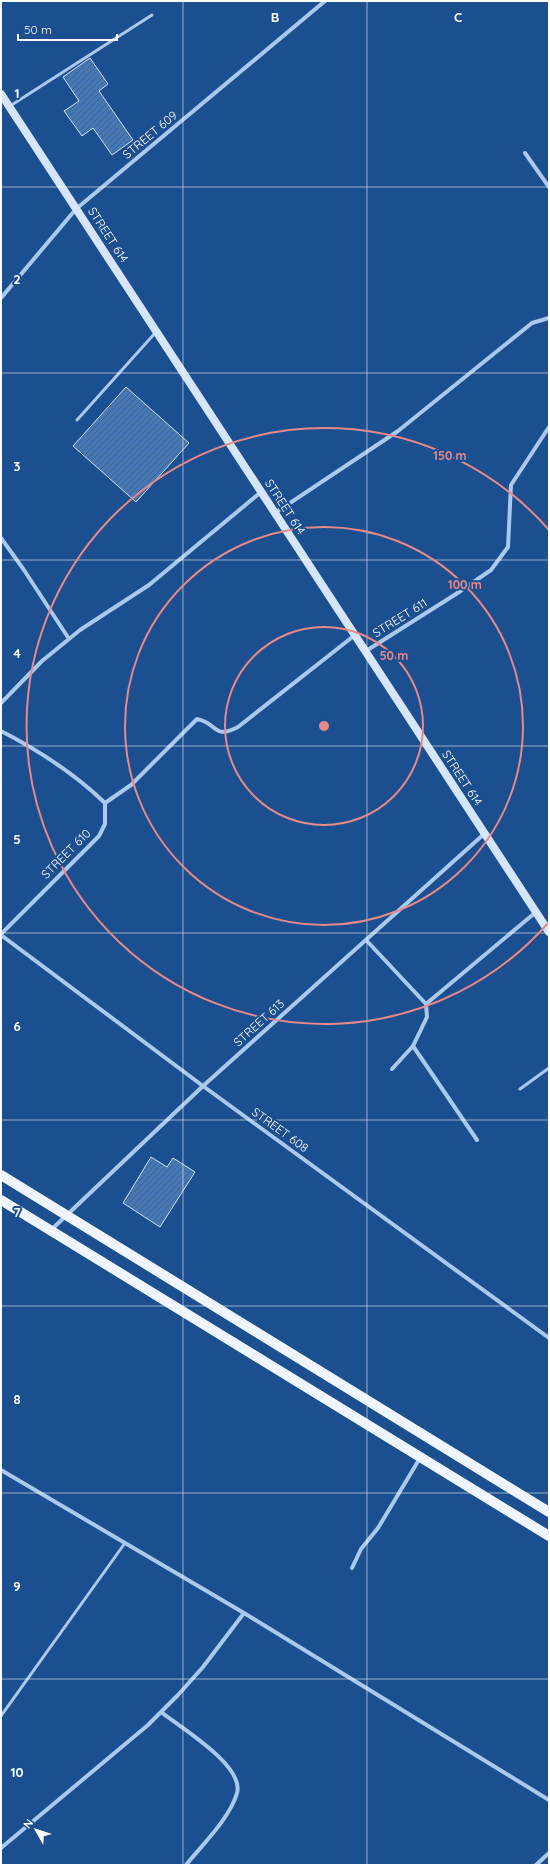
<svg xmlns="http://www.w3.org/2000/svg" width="550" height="1866" viewBox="0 0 550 1866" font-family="Quicksand,sans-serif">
  <defs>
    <pattern id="building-hatch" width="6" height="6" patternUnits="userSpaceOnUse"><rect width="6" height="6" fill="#4478b7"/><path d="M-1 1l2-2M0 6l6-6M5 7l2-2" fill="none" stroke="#486282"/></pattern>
  </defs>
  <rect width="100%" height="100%" fill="#1b4f8f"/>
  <path fill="url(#building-hatch)" stroke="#cfe3fa" d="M90,58L108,84L99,91L133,140L112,155L93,128L82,136L64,111L79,101L63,77Z
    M126,387L189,443L136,502L73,446Z
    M151,1157L167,1167L173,1158L195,1172L160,1227L123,1203Z"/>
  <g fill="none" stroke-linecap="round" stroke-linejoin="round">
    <path stroke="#a9c9ee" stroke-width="3" d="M10,106L152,15
      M77,420L156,332
      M520,1089L549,1068
      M1,1716L125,1543"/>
    <path stroke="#a9c9ee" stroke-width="4" d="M525,153L549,187
      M1,298L76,209L325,1
      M275,513L398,431L532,323L549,318
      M1,538L24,570L69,639
      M366,651L456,594L491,570L508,547L511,485L549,427
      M1,703L42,661L80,630L149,585L261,492
      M1,731C36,749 76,775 105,803V824L99,836L1,934
      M105,803L131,785L197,719C218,723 213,740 238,727L355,635
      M1,935L203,1086L549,1338
      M366,940L426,1004
      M413,1046L477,1140
      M392,1069L413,1046L427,1017L426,1004L536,912
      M51,1230L203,1086L484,834
      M1,1470L244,1613L549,1800
      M352,1568L361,1549L378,1528L420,1458
      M161,1712C180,1727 245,1766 237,1793C230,1818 202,1845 186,1865
      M1,1848L148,1725L178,1695L203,1667L244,1613
      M536,1865L549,1853"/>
    <path stroke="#d6e6fa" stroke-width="8" d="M1,94L549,932"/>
    <path stroke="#f0f6ff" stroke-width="10" d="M1,1175L549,1512
      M1,1200L549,1536"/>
  </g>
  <path fill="none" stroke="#fff" stroke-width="1" stroke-opacity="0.55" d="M183,1V1865M367,1V1865M1,187H549M1,373H549M1,560H549M1,746H549M1,933H549M1,1120H549M1,1306H549M1,1493H549M1,1679H549"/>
  <g fill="none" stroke="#e88989" stroke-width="2">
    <circle cx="324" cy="726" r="99"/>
    <circle cx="324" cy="726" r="199"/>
    <path d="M549 922A298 298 0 1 1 549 530"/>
  </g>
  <g text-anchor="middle" stroke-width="4" stroke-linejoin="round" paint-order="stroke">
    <g font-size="12" fill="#fff" stroke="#1b4f8f">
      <text transform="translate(150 135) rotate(-40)" y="4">STREET 609</text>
      <text transform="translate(108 235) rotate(57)" y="4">STREET 614</text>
      <text transform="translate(285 507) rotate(57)" y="4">STREET 614</text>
      <text transform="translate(400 618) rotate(-32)" y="4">STREET 611</text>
      <text transform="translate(462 778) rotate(57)" y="4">STREET 614</text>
      <text transform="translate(66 854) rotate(-45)" y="4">STREET 610</text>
      <text transform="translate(259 1023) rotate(-42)" y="4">STREET 613</text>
      <text transform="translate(280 1130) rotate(36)" y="4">STREET 608</text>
    </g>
  </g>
  <g font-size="13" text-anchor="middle" font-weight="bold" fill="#fff" stroke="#1b4f8f" stroke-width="4" stroke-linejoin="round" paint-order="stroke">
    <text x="275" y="22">B</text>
    <text x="458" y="22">C</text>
    <text x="17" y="98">1</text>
    <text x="17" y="284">2</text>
    <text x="17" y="471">3</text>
    <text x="17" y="658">4</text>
    <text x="17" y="844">5</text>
    <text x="17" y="1031">6</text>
    <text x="17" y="1217">7</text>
    <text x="17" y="1404">8</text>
    <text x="17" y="1591">9</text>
    <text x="17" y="1777">10</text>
  </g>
  <circle cx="324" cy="726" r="6" fill="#e88989" stroke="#1b4f8f" stroke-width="2"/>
  <g font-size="12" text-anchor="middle" font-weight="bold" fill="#e88989" stroke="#1b4f8f" stroke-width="4" stroke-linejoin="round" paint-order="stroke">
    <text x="450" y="460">150 m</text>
    <text x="465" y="589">100 m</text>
    <text x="394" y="660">50 m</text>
  </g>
  <rect width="550" height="1866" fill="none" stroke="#ffffff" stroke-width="4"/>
  <g transform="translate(36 1830) rotate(309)" stroke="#1b4f8f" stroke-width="3" paint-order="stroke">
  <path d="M0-3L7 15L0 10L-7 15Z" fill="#ffffff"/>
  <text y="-6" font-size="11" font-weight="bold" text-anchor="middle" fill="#ffffff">N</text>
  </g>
  <path d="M18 34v6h99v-6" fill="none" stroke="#ffffff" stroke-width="2"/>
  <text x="24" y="34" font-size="12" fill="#ffffff" stroke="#1b4f8f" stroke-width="3" paint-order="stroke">50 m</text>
</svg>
